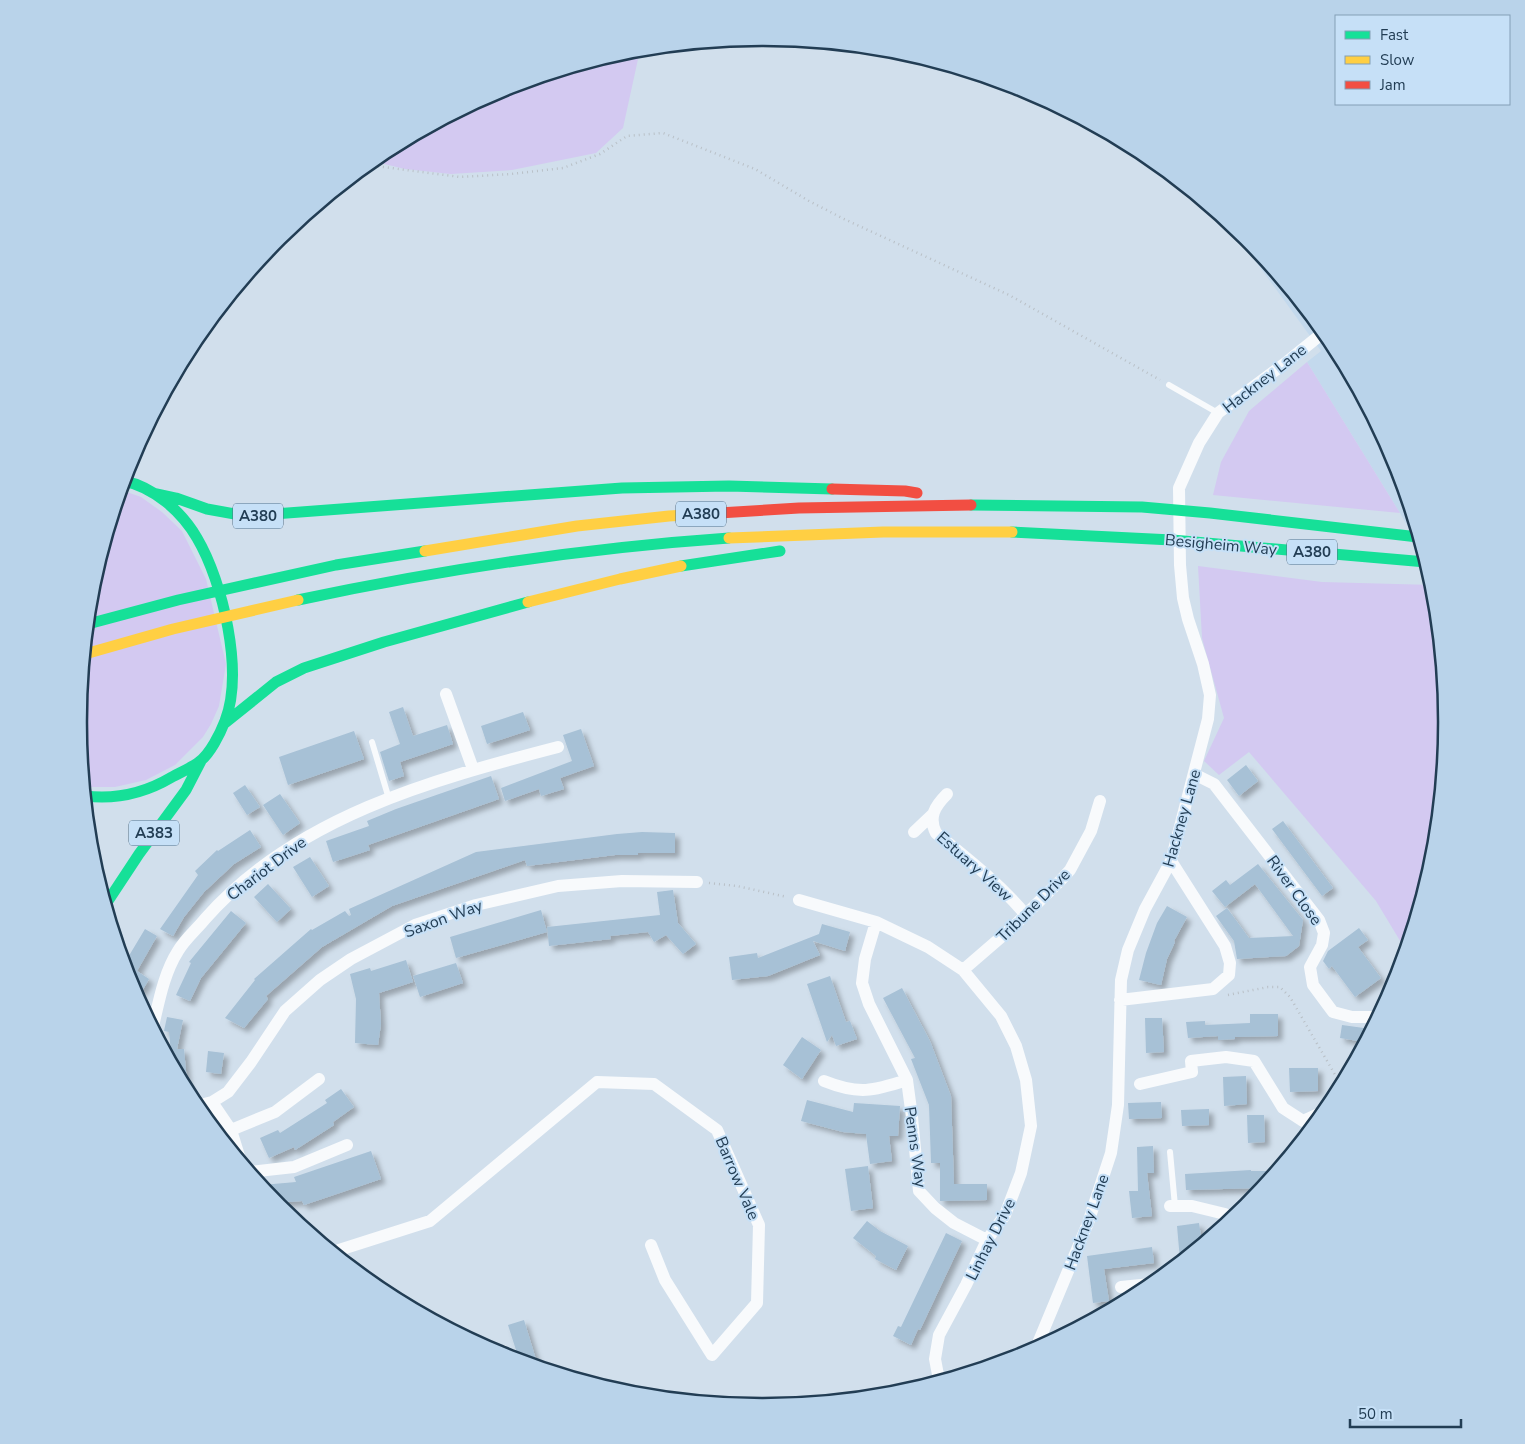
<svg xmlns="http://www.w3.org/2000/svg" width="1525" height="1444" viewBox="0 0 1525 1444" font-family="'Nunito Sans',sans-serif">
  <defs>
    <filter id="shadow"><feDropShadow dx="4.5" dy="4.5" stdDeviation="2.5" flood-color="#0004"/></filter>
  </defs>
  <rect width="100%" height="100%" fill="#d1dfec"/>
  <path fill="#c3d9ed" d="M1227,222L1247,238L1332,342L1395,460L1424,555L1400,513L1307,362L1321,351Z"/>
  <path fill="#d3c9f1" d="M640,50L623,128L596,153L512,170L451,174L405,169L372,161L382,153L501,89L629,51Z
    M1307,362L1400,513L1213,495L1221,462L1249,411Z
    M121,490L141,497L162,512L182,531L206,579L226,664L219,706L211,724L203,737L175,765L146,780L115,787H84L78,722L91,588Z
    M1198,566L1322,582L1433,585L1447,722L1434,856L1405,949L1376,901L1249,752L1219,775L1204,761L1224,718L1202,638Z"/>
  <path fill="#a7c1d6" filter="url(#shadow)" d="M403,707L413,736L447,725L453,744L400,762L404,776L389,781L380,752L400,744L389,712Z
    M523,712L530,730L487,744L481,726Z
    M581,729L594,766L560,778L564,789L541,796L539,789L505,801L501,788L572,761L563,735Z
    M354,731L364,759L288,785L279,757Z
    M1246,765L1258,781L1239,796L1227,780Z
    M491,776L499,799L368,845L370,850L333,862L326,841L369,826L367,821L396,809Z
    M245,785L260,807L247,815L233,793Z
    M280,794L300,823L283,835L263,805Z
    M1283,821L1333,888L1322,896L1272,829Z
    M250,830L261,847L234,864L204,892L184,917L173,936L160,929L198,875L195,871L217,850L218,851Z
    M642,832L675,833V853H638V855H615L527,866L525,860L392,906L322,947L266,996L268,999L244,1028L225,1018L255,980L254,979L311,929L312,930L345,911L349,916L351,915L349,909L476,852L617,834Z
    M310,857L329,886L312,897L293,867Z
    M1258,864L1303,920L1299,946L1286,956L1237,959L1234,941L1216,916L1227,908L1249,938L1293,936L1255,884L1225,907L1212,891L1226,880L1230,885Z
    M268,884L291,909L277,922L254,897Z
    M673,890L678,923L696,944L683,954L666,935L654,942L648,932L610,936L611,939L549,946L547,927L660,915L657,892Z
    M1167,906L1187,917L1174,941L1175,942L1167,959L1161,985L1139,980L1146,953L1157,923Z
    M541,910L547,932L456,958L450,937Z
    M231,911L246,923L201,978L190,1001L176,995L191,963L189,962Z
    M822,924L850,932L845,951L813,941L820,955L768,976L732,980L729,957L757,953L758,958L819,934Z
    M1359,928L1368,940L1358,947L1381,978L1355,997L1332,966L1329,969L1323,961L1328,951Z
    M145,929L157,936L137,971L149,979L141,993L133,989L124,964Z
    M406,960L413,982L379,993L381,1024L378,1045L355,1043L356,999L350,974L370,968L371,971Z
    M456,963L463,983L420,997L413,976Z
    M830,976L846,1022L850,1021L857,1039L836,1046L832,1035L827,1042L807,984Z
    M902,988L930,1041L951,1096L954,1184H987V1200L940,1201V1163H931L929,1105L911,1059L915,1058L883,998Z
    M1250,1014H1278V1036L1235,1037V1039L1218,1040V1036L1188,1038L1186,1022L1205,1021V1025L1250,1023Z
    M167,1017L183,1020L177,1049H184L188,1093L172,1063L169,1032L164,1031Z
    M1145,1018H1162L1164,1052L1146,1053Z
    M1342,1025L1371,1029L1364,1042L1340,1038Z
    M802,1037L821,1050L802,1079L783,1065Z
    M208,1051L224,1053L221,1074L206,1072Z
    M1289,1068H1318V1091L1290,1092Z
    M1246,1076L1247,1104L1224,1106L1223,1077Z
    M341,1089L354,1107L333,1122L334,1125L295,1150L294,1147L269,1158L260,1138L278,1130L280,1133L327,1103L325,1100Z
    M807,1100L853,1112L854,1103L900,1106L898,1136H889L892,1161L870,1164L866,1134L843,1132L801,1121Z
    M1161,1102L1162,1118L1129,1119L1128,1103Z
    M1209,1109V1125L1182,1126L1181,1110Z
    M1247,1115H1264L1265,1142L1248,1143Z
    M1153,1146L1154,1173H1147L1152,1216L1132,1218L1129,1191H1138L1137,1147Z
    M371,1151L381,1179L304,1205L302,1201L276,1203L262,1185L296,1182L294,1177Z
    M868,1166L873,1208L851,1211L845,1169Z
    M1251,1170V1171H1275L1261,1188L1186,1190L1185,1174Z
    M867,1221L880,1231L908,1246L896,1270L875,1259L876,1256L853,1238Z
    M1199,1223L1202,1243L1180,1260L1177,1226Z
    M946,1233L962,1241L920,1330L918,1329L911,1345L893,1336L898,1326L901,1327Z
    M1152,1247L1154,1263L1104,1269L1109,1301L1093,1303L1087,1256Z
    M524,1320L538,1366L501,1354L516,1350L508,1325Z"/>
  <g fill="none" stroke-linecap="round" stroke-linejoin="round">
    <path stroke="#b9c0c7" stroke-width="2.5" stroke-dasharray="1 4" stroke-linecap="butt" d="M368,165L460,177L511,174L563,168L600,154L627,136L663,133L755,169L809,201L844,219L1009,295L1160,380
      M709,883L737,886L787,897
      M1228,995L1268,987H1280L1290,997L1341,1085"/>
    <path stroke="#f8fafc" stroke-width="6" d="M1169,385L1218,413
      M372,742L389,799
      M1170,1152L1175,1206
      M495,1351L504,1348"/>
    <path stroke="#f8fafc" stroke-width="12" d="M446,694L473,769
      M1194,774L1214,784L1319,920L1324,933L1322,945L1310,967L1313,985L1333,1012L1352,1017H1377
      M947,794C935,806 928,817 936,833C968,859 999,883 1025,914
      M914,832L933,814
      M799,900L876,922L928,947L963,970L1001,1016L1016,1046L1026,1080L1031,1126L1021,1173L1005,1215L987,1240L966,1285L939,1335L935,1359L939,1380
      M876,922L865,959L862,983L869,1004L907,1080L912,1117L919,1191L935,1208L954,1223L987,1240
      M963,970L1014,926L1060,881L1070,870L1091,831L1100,801
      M1120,1000L1213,989L1229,975L1230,963L1225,946L1171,861
      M153,1026C159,1001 164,973 178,951C185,939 197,929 205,919C295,817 431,780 558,747
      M824,1081C859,1095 873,1091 907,1080
      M1140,1084L1192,1072L1191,1061L1226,1057L1254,1061L1283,1108L1303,1121
      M212,1102L231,1130L240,1159
      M196,1106L212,1102L228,1092L251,1062L285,1011L320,980L351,959L415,925L476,905L558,886L622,881L697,882
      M1303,1121L1323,1112
      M231,1130L275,1112L319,1079
      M250,1172L294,1167L347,1145
      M1170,1206H1192L1225,1214V1224
      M335,1252L339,1250L430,1221L597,1082L654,1084L717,1130L759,1225L757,1303L712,1355L665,1280L651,1245
      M1121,1287L1151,1284
      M1036,1348L1088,1223L1111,1153L1118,1105L1121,980L1128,950L1145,909L1171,861L1208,719L1210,695L1203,664L1188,619L1183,598L1180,565L1179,488L1199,443L1218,413L1288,361L1324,332"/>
    <path stroke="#16e098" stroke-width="11" d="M153,493L176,498L207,509L246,516L622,488L729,486L832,489
      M971,505L1142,507L1210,513L1418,537
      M1012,532L1172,540L1426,562
      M681,566L780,551
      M298,600C439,570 584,548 729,538
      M88,624L178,600L336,565L425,551
      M225,723L276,682L304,668L384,642L528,602
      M85,796C117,800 145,793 172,777C181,772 191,768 199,762C210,754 220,734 225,721C244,672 223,582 197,538C182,512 154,487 124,481
      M106,904L139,854L186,790L201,761"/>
    <path stroke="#ffcf43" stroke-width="11" d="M729,538L883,532H1012
      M425,551L577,526L669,516L719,513
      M528,602L620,579L681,566
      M85,654L173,629L298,600"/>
    <path stroke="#f24e42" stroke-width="11" d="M832,489L905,491L917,493
      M719,513L799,508L971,505"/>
  </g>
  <g text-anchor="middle" stroke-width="4" stroke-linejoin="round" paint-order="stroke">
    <g fill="#c6e0f7" stroke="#536e85" stroke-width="1">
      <rect x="676" y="501.5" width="50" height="25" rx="4"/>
      <rect x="233" y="503.5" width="50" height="25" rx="4"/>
      <rect x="1287" y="539.5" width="50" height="25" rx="4"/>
      <rect x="129" y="820.5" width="50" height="25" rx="4"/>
    </g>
    <g font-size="15" font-weight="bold" fill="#223d54">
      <text x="701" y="519">A380</text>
      <text x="258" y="521">A380</text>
      <text x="1312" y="557">A380</text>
      <text x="154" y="838">A383</text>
    </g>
    <g font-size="16" fill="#223d54" stroke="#c6e0f7">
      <text transform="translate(1264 378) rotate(-38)" y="6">Hackney Lane</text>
      <text transform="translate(1221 544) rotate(5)" y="6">Besigheim Way</text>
      <text transform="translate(1181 818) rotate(-74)" y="6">Hackney Lane</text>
      <text transform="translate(975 866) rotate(42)" y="6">Estuary View</text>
      <text transform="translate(266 868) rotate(-37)" y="6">Chariot Drive</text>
      <text transform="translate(1295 890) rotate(54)" y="6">River Close</text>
      <text transform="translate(1033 905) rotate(-45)" y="6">Tribune Drive</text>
      <text transform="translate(443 918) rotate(-20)" y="6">Saxon Way</text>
      <text transform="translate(916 1147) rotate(82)" y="6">Penns Way</text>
      <text transform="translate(738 1178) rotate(67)" y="6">Barrow Vale</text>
      <text transform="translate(1086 1222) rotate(-70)" y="6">Hackney Lane</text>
      <text transform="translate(990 1239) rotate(-63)" y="6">Linhay Drive</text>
    </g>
  </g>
  <path d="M0 0H1525V1444H0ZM762 46H763A675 675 0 0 1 1438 721V723A675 675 0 0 1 763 1398H762A675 675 0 0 1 87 723V721A675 675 0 0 1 762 46Z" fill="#b9d3ea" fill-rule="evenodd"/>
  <path fill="none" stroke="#223d54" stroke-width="2.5" d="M762 46H763A675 675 0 0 1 1438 721V723A675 675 0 0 1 763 1398H762A675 675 0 0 1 87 723V721A675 675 0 0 1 762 46Z"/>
  <rect x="1335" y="15" width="175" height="90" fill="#c6e0f7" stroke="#849fb6"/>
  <rect x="1345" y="31" width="25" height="8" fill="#16e098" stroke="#849fb6"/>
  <text x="1380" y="40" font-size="15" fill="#223d54">Fast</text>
  <rect x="1345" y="56" width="25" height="8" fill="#ffcf43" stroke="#849fb6"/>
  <text x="1380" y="65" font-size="15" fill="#223d54">Slow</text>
  <rect x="1345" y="81" width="25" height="8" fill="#f24e42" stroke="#849fb6"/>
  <text x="1380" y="90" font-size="15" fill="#223d54">Jam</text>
  <path d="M1350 1419v8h111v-8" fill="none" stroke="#223d54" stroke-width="2.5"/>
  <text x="1358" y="1419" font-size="15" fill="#223d54" stroke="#c6e0f7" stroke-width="4" paint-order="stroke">50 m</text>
</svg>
